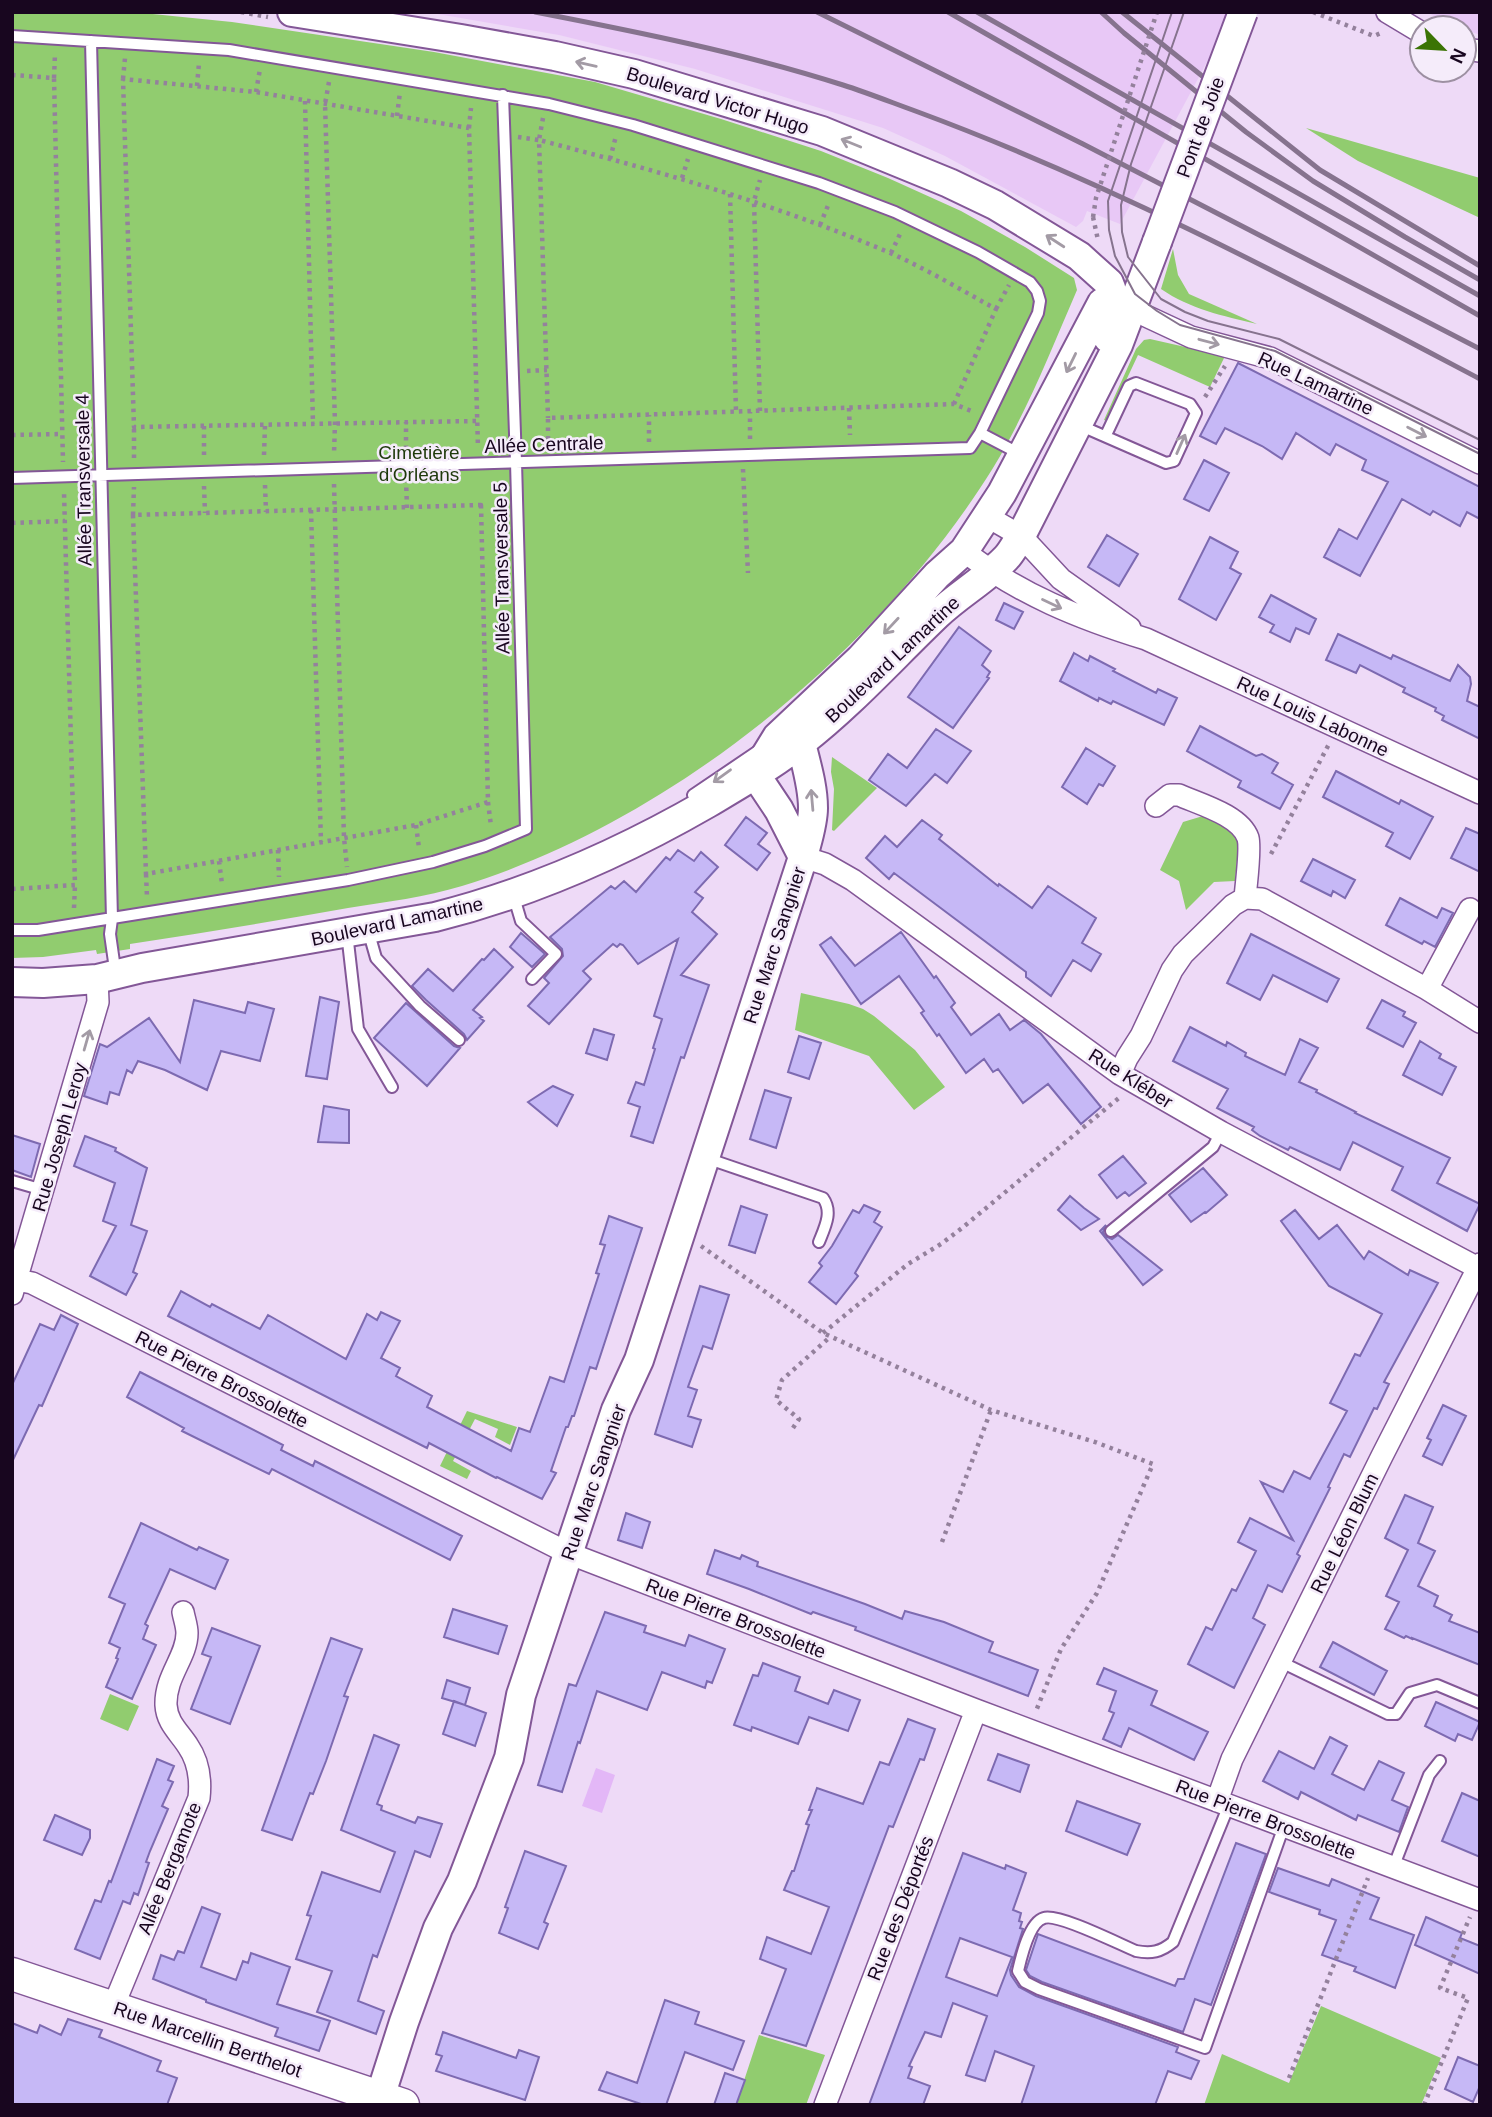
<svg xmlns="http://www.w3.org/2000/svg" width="1492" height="2117" viewBox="0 0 1492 2117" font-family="Helvetica,sans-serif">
  <rect width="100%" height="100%" fill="#eedaf7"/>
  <path fill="#e8c8f6" d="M426,12H1225L1229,21L1120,224L1087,211L1083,221L1076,227L945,156L883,128L695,69L559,35Z
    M1427,12H1480V35L1447,23Z"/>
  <path fill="#91cc6f" d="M12,12H133L232,22L434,52L595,82L721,119L821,151L888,178L961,211L1025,247L1074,278L1077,290C1051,350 1027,412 993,468C879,652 670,822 462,886C426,897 386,902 348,908C275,921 203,933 130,944V949L97,954L96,950L43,957L12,958Z
    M1306,128L1480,178V218L1358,161Z
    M1173,249L1178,275L1189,294L1257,324C1223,316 1190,309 1161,289Z
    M1150,339L1225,356L1210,387L1138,355L1107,421L1104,420L1136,349L1144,340Z
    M832,757L877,788L834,831L832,830L834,789L831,772Z
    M1203,816L1219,822L1239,839L1235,881L1214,882L1186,910L1179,881L1160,870L1183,822Z
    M801,993L849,1004L863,1009L874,1016L915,1050L945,1087L914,1110L869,1056L795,1030Z
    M467,1411L517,1427L510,1445L495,1437L498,1429L475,1419L453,1461L471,1471L467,1479L440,1466Z
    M110,1694L139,1706L128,1731L100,1719Z
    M1321,2006L1441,2058L1421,2105H1204L1222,2054L1289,2083Z
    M759,2035L825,2055L806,2105H736Z"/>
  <path fill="#e3b7f7" d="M596,1768L615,1775L602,1813L582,1806Z"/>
  <path fill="#c6b8f6" stroke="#7d6ab1" stroke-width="2" fill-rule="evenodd" d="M1238,363L1480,487V519L1467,512L1460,526L1433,511L1430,515L1402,499L1360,576L1324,557L1339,529L1357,539L1388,482L1362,470L1366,460L1336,444L1330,455L1296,433L1282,459L1262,446L1225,428L1216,444L1200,436Z
    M1204,460L1229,473L1209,511L1184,499Z
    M1107,535L1138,554L1119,586L1088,567Z
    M1210,537L1238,552L1230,568L1241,574L1216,620L1179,599Z
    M1271,595L1316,619L1309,634L1296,628L1290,642L1270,632L1274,625L1259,617Z
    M1004,603L1023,612L1014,629L996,620Z
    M959,627L991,651L982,665L990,672L987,677L989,678L953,728L908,697Z
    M1338,634L1391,659L1393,655L1450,681L1458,665L1470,677L1471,684L1467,701L1480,707V739L1442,720L1444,716L1435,711L1436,708L1403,692L1405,688L1360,665L1356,673L1326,660Z
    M1074,653L1088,661L1090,656L1115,669L1113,671L1156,693L1158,689L1177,698L1164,725L1113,701L1111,704L1099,698L1098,701L1060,681Z
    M1200,726L1256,756L1262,754L1278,763L1272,773L1293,785L1280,809L1238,787L1241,781L1187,751Z
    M936,729L971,751L947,783L935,774L906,806L869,780L888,754L907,768Z
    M1086,748L1115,766L1103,786L1099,784L1087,804L1062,787Z
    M1336,771L1399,804L1401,800L1433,817L1410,859L1386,846L1393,833L1323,797Z
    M746,817L767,833L758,844L770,853L757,870L725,845Z
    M922,820L942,835L939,839L998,886L999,884L1032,908L1048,886L1096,918L1082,943L1101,954L1091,971L1073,960L1051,996L1026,977V972L894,873L889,879L866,858L885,836L897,847Z
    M1466,828L1480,834V872L1451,858Z
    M678,850L694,861L701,852L718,867L695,892L703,898L692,912L717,934L681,975L709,985L684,1058L681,1057L653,1143L631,1136L640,1107L628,1103L636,1082L644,1085L655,1049L653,1048L662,1019L654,1016L678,939L638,964L623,945L620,944L617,947L613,944L583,971L591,979L549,1024L528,1006L549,983L544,978L563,956L562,949L550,937L611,886L615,889L624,881L636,892L666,857L670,860Z
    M1313,859L1355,880L1345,898L1333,891L1331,896L1301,881Z
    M1400,898L1437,918L1442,908L1453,913L1435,947L1424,941L1422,944L1386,925Z
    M901,932L934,978L936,976L955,1003L951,1007L971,1035L999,1014L1010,1030L1024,1020L1041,1034L1101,1107L1081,1124L1048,1084L1023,1103L998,1069L993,1072L984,1059L966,1073L939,1034L937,1036L921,1013L924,1011L899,976L861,1004L820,945L831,937L855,966Z
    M521,933L545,954L532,967L510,947Z
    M1251,934L1339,979L1327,1002L1273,975L1260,1000L1227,983Z
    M494,949L513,967L473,1010L482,1017L480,1018L484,1021L467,1040L464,1034L426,1000L412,986L428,969L453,991L482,959L484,960Z
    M320,997L339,1002L327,1079L306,1076Z
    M194,1000L245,1013L248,1002L274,1009L260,1061L221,1051L207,1090L165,1070L138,1061L132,1073L127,1070L119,1095L110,1092L107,1104L84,1096L100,1044L107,1047L149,1018L180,1062Z
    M1382,1000L1405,1012L1403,1016L1416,1023L1403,1047L1367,1028Z
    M406,1003L454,1046L460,1048L427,1086L374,1038Z
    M1190,1027L1226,1046L1227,1042L1246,1053L1245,1056L1285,1075L1300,1039L1318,1048L1299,1082L1317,1090L1316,1092L1356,1112L1355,1113L1450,1158L1437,1183L1480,1204L1467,1231L1392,1190L1403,1167L1353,1142L1340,1170L1290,1147L1288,1150L1260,1136L1252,1130L1254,1127L1217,1108L1228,1089L1173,1061Z
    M594,1029L614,1035L607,1060L586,1053Z
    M799,1036L821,1043L809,1079L788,1072Z
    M1420,1041L1441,1054L1439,1058L1456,1067L1442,1095L1403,1075Z
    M553,1086L573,1095L557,1126L528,1102Z
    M765,1090L791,1098L776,1148L750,1139Z
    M324,1106L349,1110V1143L318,1142Z
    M12,1135L40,1144L31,1177L12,1170Z
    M85,1136L116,1148L115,1151L147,1168L131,1225L147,1231L133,1272L137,1274L126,1295L90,1276L116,1226L103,1221L115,1183L74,1166Z
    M1123,1156L1146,1183L1129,1196L1125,1192L1117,1198L1099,1175Z
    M1203,1168L1227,1195L1206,1213L1205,1212L1191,1222L1169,1195Z
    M1070,1196L1084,1208L1099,1219L1081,1230L1058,1210Z
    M864,1205L880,1212L874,1222L882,1227L855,1273L858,1276L836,1304L809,1282L822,1266L819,1263L832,1246L853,1210L859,1213Z
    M741,1206L767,1215L755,1253L729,1245Z
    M1295,1210L1319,1239L1337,1225L1364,1259L1369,1251L1408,1275L1410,1270L1438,1283L1384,1382L1389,1384L1377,1409L1374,1408L1350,1457L1344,1454L1328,1487L1330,1488L1297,1554L1300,1556L1282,1592L1268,1585L1253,1618L1265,1625L1234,1688L1188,1664L1206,1627L1212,1630L1232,1589L1236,1591L1256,1551L1238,1542L1250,1518L1293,1540L1261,1482L1283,1492L1294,1471L1310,1479L1347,1411L1330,1403L1355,1354L1360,1356L1382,1314L1329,1286L1281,1221Z
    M609,1216L642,1228L596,1369L590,1367L574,1416H572L568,1427H566L551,1471L556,1473L542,1499L497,1477L496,1478L429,1443L427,1448L168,1316L181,1291L210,1307L212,1304L260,1329L268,1315L346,1359L367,1314L377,1320L381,1312L400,1321L381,1358L400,1368L396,1376L432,1396L427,1407L511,1451L519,1428L530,1432L550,1377L564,1382L599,1274L596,1273L605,1245L600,1244Z
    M1106,1225L1103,1232L1105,1236L1112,1239L1118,1235L1162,1270L1143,1285L1100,1231Z
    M700,1286L729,1295L712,1349L703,1346L688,1387L697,1390L688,1416L701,1420L692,1447L655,1434Z
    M61,1315L78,1324L42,1406L39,1405L12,1462V1385L40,1324L54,1330Z
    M140,1372L283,1445L281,1450L313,1466L315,1461L462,1536L450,1560L272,1469L269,1474L182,1431L184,1428L127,1397Z
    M1443,1405L1466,1416L1442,1465L1423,1456L1431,1440L1427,1438Z
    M1405,1495L1433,1507L1418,1543L1435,1551L1418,1586L1438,1596L1434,1606L1452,1615L1449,1621L1480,1633V1665L1412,1638V1639L1406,1636L1404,1638L1385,1629L1399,1602L1386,1596L1408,1550L1385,1538Z
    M626,1513L650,1522L642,1548L618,1540Z
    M141,1523L197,1550L199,1547L228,1560L215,1589L170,1569L145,1624L148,1626L143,1639L156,1645L132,1699L106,1687L118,1659L116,1658L120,1648L109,1643L125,1604L109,1597Z
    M715,1550L740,1559L742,1555L758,1562L757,1566L865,1604L902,1619L905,1611L944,1622L993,1642L989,1652L1038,1670L1028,1696L855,1630L856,1627L813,1612L811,1614L749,1589L707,1574Z
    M453,1609L507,1626L498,1654L444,1637Z
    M605,1612L646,1626L644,1632L685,1646L689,1635L725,1649L712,1683L707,1681L705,1688L662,1672L647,1710L597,1691L580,1743L578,1742L562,1792L538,1785L569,1684L576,1686Z
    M212,1628L260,1646L230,1724L191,1709L211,1657L202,1654Z
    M331,1638L362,1649L344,1696L348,1697L326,1761L313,1794L310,1793L292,1840L262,1830Z
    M1333,1642L1387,1671L1374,1695L1320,1667Z
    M763,1663L800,1677L795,1691L828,1704L834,1690L860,1700L848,1731L809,1717L798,1744L752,1727L751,1731L734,1725L753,1675L758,1676Z
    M1104,1668L1157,1691L1151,1705L1208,1732L1194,1760L1129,1728L1121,1747L1103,1739L1114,1713L1109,1711L1116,1691L1097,1684Z
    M447,1680L470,1688L465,1705L442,1698Z
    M454,1701L486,1713L475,1746L443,1734Z
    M1436,1702L1480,1722L1472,1740L1458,1734L1455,1741L1425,1726Z
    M908,1719L935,1729L924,1760L920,1759L893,1827L889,1826L806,2046L762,2033L786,1969L760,1959L767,1937L811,1954L829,1907L784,1890L792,1871H794L809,1825L806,1824L812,1810H809L817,1788L863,1804L880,1762L889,1765Z
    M374,1735L399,1745L377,1804L382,1806L381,1810L415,1823L418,1817L442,1824L430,1857L415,1851L377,1957L373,1955L358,2001L384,2011L376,2034L317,2012L332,1971L296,1959L311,1916L307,1915L322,1872L380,1892L395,1852L341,1830Z
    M1330,1737L1347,1746L1332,1774L1364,1790L1379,1761L1404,1773L1392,1800L1408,1807L1399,1832L1358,1815L1356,1820L1301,1792L1298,1799L1263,1781L1279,1751L1314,1769Z
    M998,1754L1029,1765L1020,1792L988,1780Z
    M157,1759L174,1766L168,1780L173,1782L162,1806L168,1809L150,1851L146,1862L149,1863L138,1895L134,1893L130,1904L123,1901L100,1959L75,1949L95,1900L101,1902L109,1881L111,1882Z
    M1462,1793L1480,1801V1857L1442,1841Z
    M1077,1801L1140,1824L1127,1855L1066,1831Z
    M55,1815L90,1830V1838L82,1855L44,1840Z
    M1236,1843L1266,1854L1211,2005L1195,1999L1183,2032L1042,1982L1030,1976L1026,1970L1038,1934L1175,1986L1178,1979H1184Z
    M525,1851L566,1866L544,1922L548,1924L538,1949L499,1933L508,1908L505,1907Z
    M963,1853L1005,1869L1006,1865L1026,1873L1013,1910L1021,1913L1019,1921L1022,1922L1020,1928L1023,1929L1010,1970L1011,1975L1019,1987L1036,1996L1178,2047L1176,2052L1199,2061L1191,2079L1168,2071L1155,2105H1021L1034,2066L995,2051L985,2081L966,2075L987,2016L953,2003L941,2037L925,2032L909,2066L912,2067L908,2078L930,2086L923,2105H869ZM960,1938L1012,1957L997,1996L946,1977Z
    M1278,1868L1329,1886L1332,1879L1379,1898L1370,1919L1414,1935L1395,1988L1354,1971L1356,1967L1322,1955L1336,1920L1319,1914L1320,1910L1269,1892Z
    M202,1907L220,1914L201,1967L236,1980L243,1961L248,1963L251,1953L290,1967L277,2004L330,2021L319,2051L275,2036L278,2028L206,2002V2000L153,1979L161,1955L174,1960L178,1951L184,1953Z
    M1426,1917L1462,1933L1460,1938L1480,1946V1974L1415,1945Z
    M665,2000L699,2012L695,2024L744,2041L733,2070L685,2052L666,2105H644L599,2090L607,2072L637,2083Z
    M68,2019L102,2030L99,2037L161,2061L157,2071L177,2078L167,2105H12V2023L37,2033L40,2025L61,2035Z
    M443,2032L516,2058L519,2050L539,2057L525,2100L436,2071L442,2056L436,2054Z
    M1458,2057L1480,2066V2086L1473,2102L1445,2089Z
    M725,2073L745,2080L736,2105H714Z"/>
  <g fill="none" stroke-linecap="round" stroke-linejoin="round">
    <g stroke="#835797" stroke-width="14">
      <path id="service" d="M12,36L229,50L549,104L633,125L819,183L895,212L978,252L1030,282L1037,291L1040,301L1038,313L980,433
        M91,41L112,919L110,934L114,962
        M1079,425L1166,463L1174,461L1196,413L1190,404L1136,383L1129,386L1106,435
        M12,478L970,448L980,433L1022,455
        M693,795L758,751
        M513,894L521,921L556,954L532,979
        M12,930H38L348,880L433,862L485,846L526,829L516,462L503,95
        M368,930L376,958L420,1006L459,1040
        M347,933L358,1029L392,1087
        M706,1158L823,1198C833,1212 825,1227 819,1242
        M12,1181L43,1190
        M1111,1231L1213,1147L1221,1132
        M1281,1662L1388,1714H1396L1410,1693L1437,1685L1480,1703
        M1229,1805L1173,1942C1161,1952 1151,1954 1136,1951C1119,1944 1058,1913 1044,1918C1029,1922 1021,1958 1018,1971L1025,1982L1039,1989L1205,2048L1284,1826
        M1393,1868L1429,1775L1440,1761"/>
    </g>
    <g stroke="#835797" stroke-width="24">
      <path id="minor" d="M1387,12L1422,33
        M1464,49L1480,51
        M1146,316L1191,337L1270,358L1480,463
        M988,517L1021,536L1061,579L1130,628
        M964,551C1018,594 1081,619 1146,639L1480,793
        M1156,806L1170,795H1179C1199,804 1240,815 1248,838C1251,849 1246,885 1245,898
        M803,857L825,864L853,880L1120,1074L1221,1132L1480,1269
        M1427,989L1470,909
        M1120,1074L1127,1058L1141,1036L1172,970L1183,954L1233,905L1245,898L1262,899L1427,989L1480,1022
        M17,1280L32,1283L568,1553L976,1710L1480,1900
        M12,1294L98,1002L97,979
        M1217,1801L1232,1759L1382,1456L1480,1264
        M113,2007L199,1798C201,1780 199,1762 188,1746C179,1732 167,1723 166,1705C165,1676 187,1657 187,1633C187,1626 184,1618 183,1612
        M825,2105L976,1710"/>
    </g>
    <g stroke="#835797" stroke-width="32">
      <path id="tertiary" d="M292,12L461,39L555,56L634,74L822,131L949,183L995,205L1079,256L1109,283C1118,303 1113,318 1108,338
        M761,763L777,737L860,659L937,575L964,551L1002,493L1102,303L1114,295
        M755,774L779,810L803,857
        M12,982L43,983L97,979L142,968L435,917C531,893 623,852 708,803C740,784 773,765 802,742C851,704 892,658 937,615C959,594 985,580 1006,558C1012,552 1016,543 1021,536L1118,345L1157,242
        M380,2097L404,2022L438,1928L462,1881L509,1758L521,1695L616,1410L639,1360L803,857C807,841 813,824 813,808C813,786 806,764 801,743"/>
    </g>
    <g stroke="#835797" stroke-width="35">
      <path id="secondary" d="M12,1974L403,2105"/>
    </g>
    <path stroke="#94819c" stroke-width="4.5" stroke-dasharray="3.5 5" stroke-linecap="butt" d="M241,12L268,17
      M1313,12L1374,36L1381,33
      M12,75L54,78L63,462
      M54,78L55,54
      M123,79L125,58
      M329,82L325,104L335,423L334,454
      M197,86L199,63
      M256,92L260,69
      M305,101L313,424
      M397,116L400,92
      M543,118L539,140C658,171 775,204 888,252C925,268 961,290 996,309L954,404
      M469,128L471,108
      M518,137L539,140L548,418
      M610,159L616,136
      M682,178L688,159
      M730,194L736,412
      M1093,217L1098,240
      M820,225L829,203
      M891,253L901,232
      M996,309L1009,285
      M527,371L547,370
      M1205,397L1225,366
      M849,408L850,435
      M760,411L754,201L760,180
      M476,421L134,427L123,79L256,92L469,128L478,448
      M204,426V456
      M12,435L63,434
      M750,439V412
      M649,442V415
      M548,448V418L954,404L974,412
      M406,449V422
      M264,455L265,425
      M134,458V427
      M743,469L748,573
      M406,479L407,508
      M334,484L344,838L347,867
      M265,485L266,512
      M204,486L205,513
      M481,505L488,802L416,825L146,874L133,515Z
      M311,510L321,842
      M133,515L134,487
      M12,523L65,521
      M488,802L491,826
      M416,825L419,848
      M278,850L279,877
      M1271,854L1329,744
      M219,861L222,884
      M146,874L147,897
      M12,889L75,885L64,492
      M74,908L75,885
      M701,1246L823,1333L991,1410L1095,1442L1153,1464L1097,1593L1061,1649L1036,1711
      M823,1333L908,1264L941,1244L962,1228L1120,1097
      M793,1428L799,1419L776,1400L782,1380L830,1337
      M942,1542L991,1410
      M1289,2078L1368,1878
      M1424,2105L1468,1998L1440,1988L1470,1917"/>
    <use href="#service" stroke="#fff" stroke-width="10"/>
    <use href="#minor" stroke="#fff" stroke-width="21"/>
    <use href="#tertiary" stroke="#fff" stroke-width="28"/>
    <use href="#secondary" stroke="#fff" stroke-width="32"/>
    <path stroke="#86738e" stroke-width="2" d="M1172,12L1108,201L1109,230L1115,256L1135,294L1157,311L1180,325L1275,351L1480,454
      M1184,12L1131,164L1121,205L1122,232L1128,257L1161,299L1185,312L1208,321L1279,339L1480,440"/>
    <path stroke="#86738e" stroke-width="5" d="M535,12C638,32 743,53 843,85C868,93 893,103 918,112C1113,184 1296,282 1480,379
      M817,12L1083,144L1480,349
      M948,12L1480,316
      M977,12L1480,296
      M1101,12L1124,33L1246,132L1313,181L1405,237L1480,280
      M1122,12L1320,170L1480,266"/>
    <g stroke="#835797" stroke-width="32" stroke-linecap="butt">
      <path id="tertiary-bridge" d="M1157,242L1243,12"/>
    </g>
    <path stroke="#94819c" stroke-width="4.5" stroke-dasharray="3.5 5" stroke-linecap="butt" d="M1093,217L1096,198L1157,12"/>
    <use href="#tertiary-bridge" stroke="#fff" stroke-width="28"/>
  </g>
  <defs><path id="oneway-shaft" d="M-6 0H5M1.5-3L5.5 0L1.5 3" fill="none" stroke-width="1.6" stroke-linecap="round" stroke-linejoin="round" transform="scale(1.75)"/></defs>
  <g stroke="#a39ba5">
    <use href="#oneway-shaft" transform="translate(586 64) rotate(-167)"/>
    <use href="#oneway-shaft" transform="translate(851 143) rotate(-158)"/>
    <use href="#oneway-shaft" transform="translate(1055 241) rotate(-147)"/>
    <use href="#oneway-shaft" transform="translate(1209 342) rotate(15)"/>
    <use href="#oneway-shaft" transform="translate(1071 363) rotate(116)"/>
    <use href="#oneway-shaft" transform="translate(1417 432) rotate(27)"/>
    <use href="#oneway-shaft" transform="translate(1181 444) rotate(-66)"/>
    <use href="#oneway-shaft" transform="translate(1052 604) rotate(25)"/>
    <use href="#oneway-shaft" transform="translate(891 626) rotate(133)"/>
    <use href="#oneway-shaft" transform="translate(722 776) rotate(144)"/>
    <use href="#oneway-shaft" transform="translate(812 800) rotate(-95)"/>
    <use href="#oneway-shaft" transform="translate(87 1040) rotate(-74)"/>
  </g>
  <g text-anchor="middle" stroke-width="5" stroke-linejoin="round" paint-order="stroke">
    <g font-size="19" fill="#18061f" stroke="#f5ecfa">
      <text transform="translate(718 100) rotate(17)" y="7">Boulevard Victor Hugo</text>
      <text transform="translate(1200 127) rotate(-70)" y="7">Pont de Joie</text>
      <text transform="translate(1316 383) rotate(25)" y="7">Rue Lamartine</text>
      <text transform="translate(544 444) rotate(-2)" y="7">Allée Centrale</text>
      <text transform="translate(83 480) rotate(-91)" y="7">Allée Transversale 4</text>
      <text transform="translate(501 568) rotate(-91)" y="7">Allée Transversale 5</text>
      <text transform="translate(892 659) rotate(-43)" y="7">Boulevard Lamartine</text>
      <text transform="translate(1313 716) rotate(25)" y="7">Rue Louis Labonne</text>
      <text transform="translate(397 921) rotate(-12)" y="7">Boulevard Lamartine</text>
      <text transform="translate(774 945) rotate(-72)" y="7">Rue Marc Sangnier</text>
      <text transform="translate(1131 1078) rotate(32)" y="7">Rue Kléber</text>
      <text transform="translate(59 1137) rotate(-74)" y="7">Rue Joseph Leroy</text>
      <text transform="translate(222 1379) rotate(27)" y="7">Rue Pierre Brossolette</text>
      <text transform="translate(593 1482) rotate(-71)" y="7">Rue Marc Sangnier</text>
      <text transform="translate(1344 1533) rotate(-64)" y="7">Rue Léon Blum</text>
      <text transform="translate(736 1618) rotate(21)" y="7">Rue Pierre Brossolette</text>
      <text transform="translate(1266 1819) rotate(21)" y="7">Rue Pierre Brossolette</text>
      <text transform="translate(169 1868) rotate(-68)" y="7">Allée Bergamote</text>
      <text transform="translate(900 1908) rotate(-69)" y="7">Rue des Déportés</text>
      <text transform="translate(208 2039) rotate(19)" y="7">Rue Marcellin Berthelot</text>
    </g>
    <g font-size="19" fill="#1e390b" stroke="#f5ecfa">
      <text x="419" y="459">Cimetière<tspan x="419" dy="22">d'Orléans</tspan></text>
    </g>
  </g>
  <rect width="1492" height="2117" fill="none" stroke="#18061f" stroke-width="28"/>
  <g transform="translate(1443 49) rotate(115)"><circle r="33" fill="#f5ecfa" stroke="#9d90a2" stroke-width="2"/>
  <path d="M0-5L12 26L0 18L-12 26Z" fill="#3b7404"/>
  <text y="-10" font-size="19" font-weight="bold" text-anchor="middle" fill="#18061f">N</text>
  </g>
</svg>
